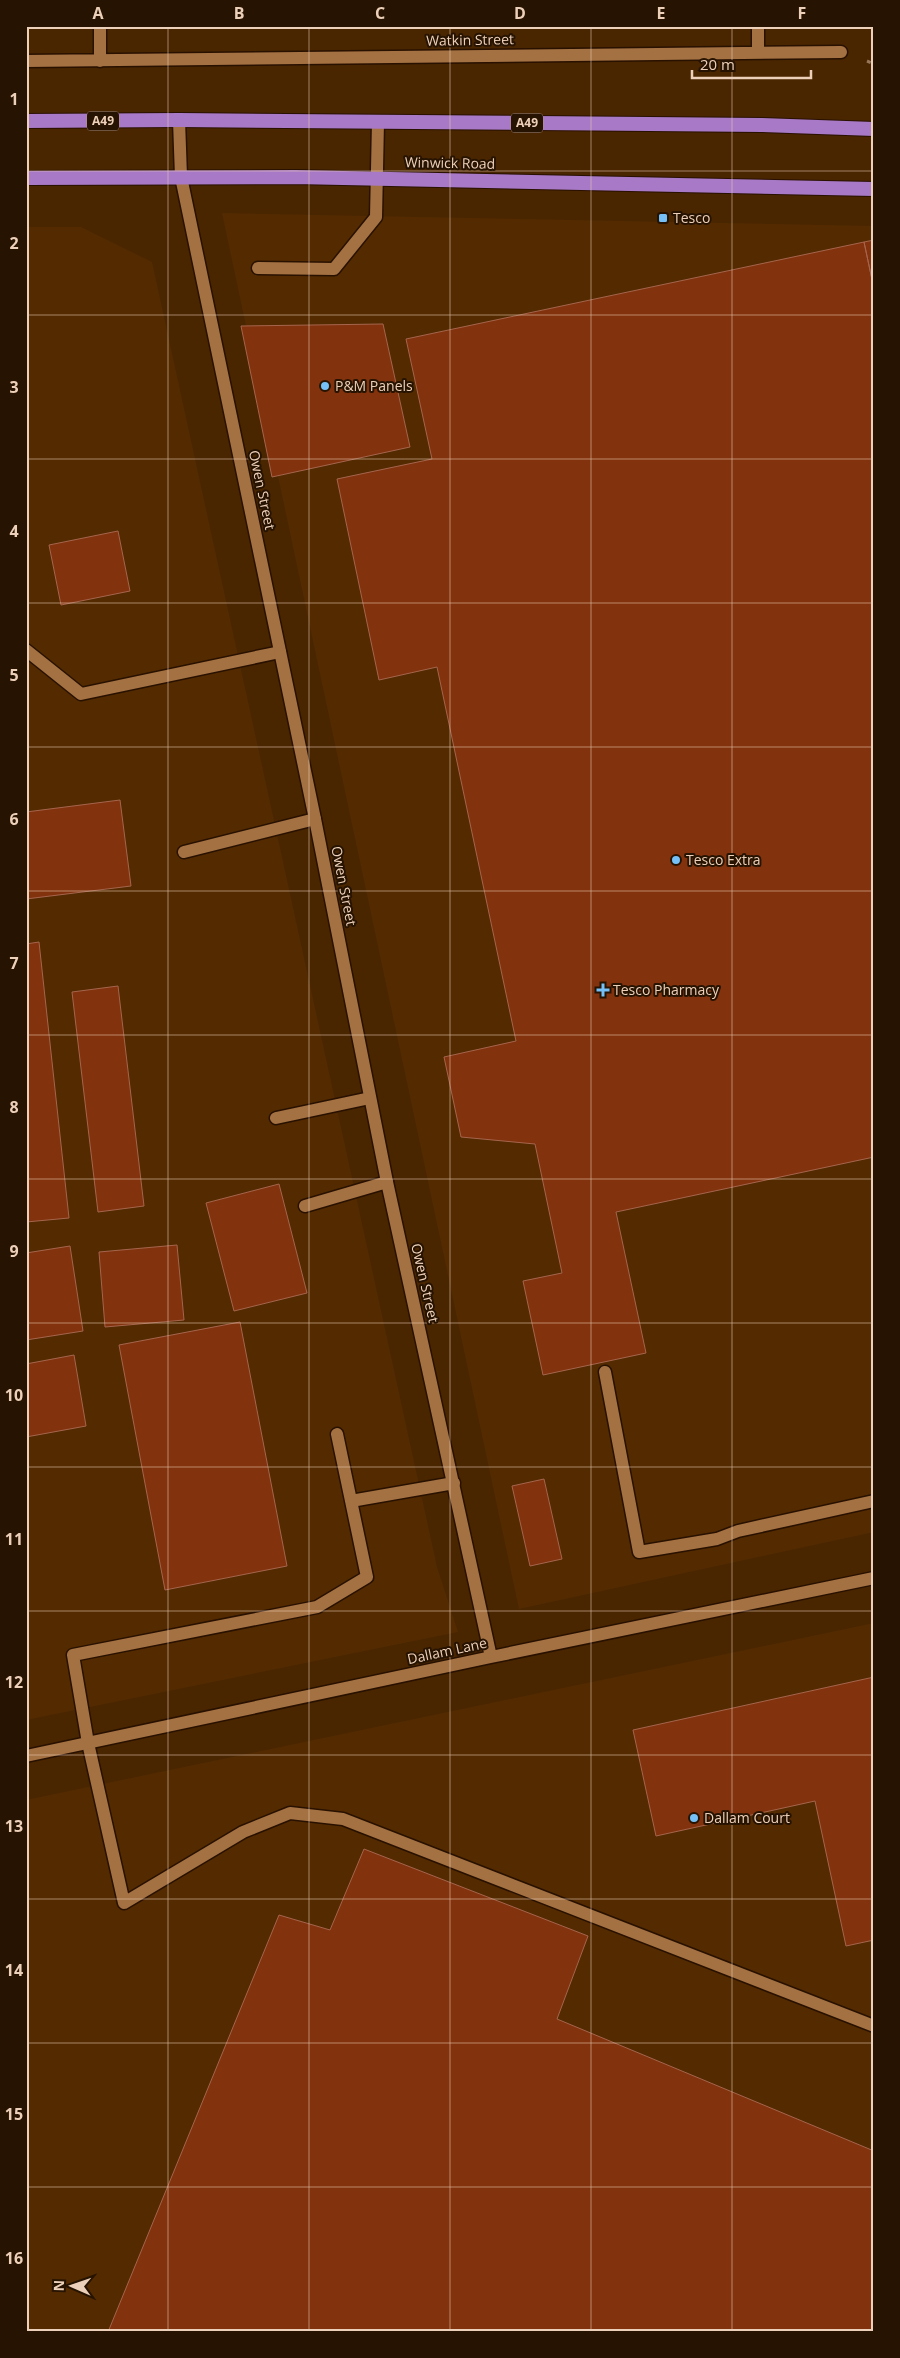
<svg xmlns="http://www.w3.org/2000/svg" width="900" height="2358" viewBox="0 0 900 2358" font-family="'Open Sans',sans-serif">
  <rect width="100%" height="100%" fill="#492600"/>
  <path fill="#542b00" d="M222,213L874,226V1532L519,1609Z
    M26,227H81L152,262L437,1567L458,1632L26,1720Z
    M874,1623V2332H26V1800Z"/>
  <path fill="#82320d" stroke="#a5654d" d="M874,240V289L864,242Z
    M864,242L874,289V1157L616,1212L646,1353L543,1375L523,1281L562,1273L535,1144L461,1137L444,1057L516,1041L437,667L379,680L337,479L432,459L406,339Z
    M383,324L410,447L272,477L241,326Z
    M118,531L130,591L61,605L49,545Z
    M120,800L131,886L26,899V812Z
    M39,942L69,1218L26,1222V944Z
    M118,986L144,1206L98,1212L72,992Z
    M279,1184L307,1293L234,1311L206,1203Z
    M177,1245L184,1320L105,1327L99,1252Z
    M70,1246L83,1331L26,1340V1253Z
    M240,1322L287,1566L165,1590L119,1345Z
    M74,1355L86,1426L26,1437V1364Z
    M544,1479L562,1559L530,1566L512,1486Z
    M874,1677V1940L846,1946L815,1801L656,1836L633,1730Z
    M364,1849L588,1936L557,2019L874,2151V2332H108L279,1915L330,1930Z"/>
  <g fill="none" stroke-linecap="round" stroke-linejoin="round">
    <g stroke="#291100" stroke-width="15">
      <path id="service" d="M258,268L334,269L376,217L378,122
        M26,650L81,694L280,652
        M184,852L315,819
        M276,1118L370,1098
        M305,1206L387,1182
        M605,1372L639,1552L717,1539L738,1531L874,1501
        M337,1434L367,1577L317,1607L73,1655L88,1743L124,1903L243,1832L290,1813L343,1819L874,2026
        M351,1501L454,1483"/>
    </g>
    <g stroke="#291100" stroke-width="15">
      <path id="minor" d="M100,26V61
        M758,26V52
        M26,61L841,52
        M179,120L181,177L315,819L387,1182L491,1657
        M26,1756L491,1657L874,1578"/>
    </g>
    <g stroke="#291100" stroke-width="16">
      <path id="trunk" d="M26,121L179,120L762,125L874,129
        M26,178L295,177L874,189"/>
    </g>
    <path stroke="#977758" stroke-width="3" stroke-dasharray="4 2.5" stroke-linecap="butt" d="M867,61L874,64"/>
    <use href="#service" stroke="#a47142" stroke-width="12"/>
    <use href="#minor" stroke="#a47142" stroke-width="12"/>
    <use href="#trunk" stroke="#a779c6" stroke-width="14"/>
  </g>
  <path fill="none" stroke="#edd0b9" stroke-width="1" stroke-opacity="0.55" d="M168,26V2332M309,26V2332M450,26V2332M591,26V2332M732,26V2332M26,171H874M26,315H874M26,459H874M26,603H874M26,747H874M26,891H874M26,1035H874M26,1179H874M26,1323H874M26,1467H874M26,1611H874M26,1755H874M26,1899H874M26,2043H874M26,2187H874"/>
  <g fill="#75c0f6" stroke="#271301" stroke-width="2">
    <rect x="658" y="213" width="10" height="10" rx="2.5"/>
    <circle cx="325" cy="386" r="5"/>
    <circle cx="676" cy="860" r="5"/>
    <path d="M600.5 982.5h5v5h5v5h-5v5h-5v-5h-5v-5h5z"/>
    <circle cx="694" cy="1818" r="5"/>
  </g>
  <g text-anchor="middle" stroke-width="4" stroke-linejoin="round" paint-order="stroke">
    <g fill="#271301" stroke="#b29782" stroke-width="1">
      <rect x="87" y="111.5" width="32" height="19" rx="4"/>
      <rect x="511" y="113.5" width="32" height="19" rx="4"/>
    </g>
    <g font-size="12" font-weight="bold" fill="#edd0b9">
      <text x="103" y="125">A49</text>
      <text x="527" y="127">A49</text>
    </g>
    <g font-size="14" fill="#edd0b9" stroke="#271301">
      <text transform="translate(470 40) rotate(-1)" y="5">Watkin Street</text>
      <text transform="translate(450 163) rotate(1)" y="5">Winwick Road</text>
      <text transform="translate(262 490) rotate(78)" y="5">Owen Street</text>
      <text transform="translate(344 886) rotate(79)" y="5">Owen Street</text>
      <text transform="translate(425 1283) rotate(77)" y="5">Owen Street</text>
      <text transform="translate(447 1651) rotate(-12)" y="5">Dallam Lane</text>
    </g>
    <g font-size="14" fill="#edd0b9" stroke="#271301" text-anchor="start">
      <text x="673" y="223">Tesco</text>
      <text x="335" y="391">P&amp;M Panels</text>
      <text x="686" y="865">Tesco Extra</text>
      <text x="613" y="995">Tesco Pharmacy</text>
      <text x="704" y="1823">Dallam Court</text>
    </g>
  </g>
  <rect width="900" height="2358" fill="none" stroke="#271301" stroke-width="55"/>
  <g transform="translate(72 2286) rotate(272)" stroke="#271301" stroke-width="4" paint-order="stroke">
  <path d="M0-4L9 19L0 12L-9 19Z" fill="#edd0b9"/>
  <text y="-8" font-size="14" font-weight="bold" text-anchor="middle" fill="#edd0b9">N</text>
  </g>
  <path d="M692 70v8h119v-8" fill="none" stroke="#edd0b9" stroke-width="2.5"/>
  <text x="700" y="70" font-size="15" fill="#edd0b9" stroke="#271301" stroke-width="4" paint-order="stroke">20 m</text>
  <rect x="28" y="28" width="844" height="2302" fill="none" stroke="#edd0b9" stroke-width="2"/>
  <g font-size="16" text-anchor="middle" font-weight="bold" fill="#edd0b9">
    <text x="98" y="19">A</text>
    <text x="239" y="19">B</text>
    <text x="380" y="19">C</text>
    <text x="520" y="19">D</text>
    <text x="661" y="19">E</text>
    <text x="802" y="19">F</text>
    <text x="14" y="105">1</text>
    <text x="14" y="249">2</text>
    <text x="14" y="393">3</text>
    <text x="14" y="537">4</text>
    <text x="14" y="681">5</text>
    <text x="14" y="825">6</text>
    <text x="14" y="969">7</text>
    <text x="14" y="1113">8</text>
    <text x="14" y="1257">9</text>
    <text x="14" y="1401">10</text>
    <text x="14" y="1545">11</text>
    <text x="14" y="1688">12</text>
    <text x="14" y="1832">13</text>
    <text x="14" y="1976">14</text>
    <text x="14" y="2120">15</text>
    <text x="14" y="2264">16</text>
  </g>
</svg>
